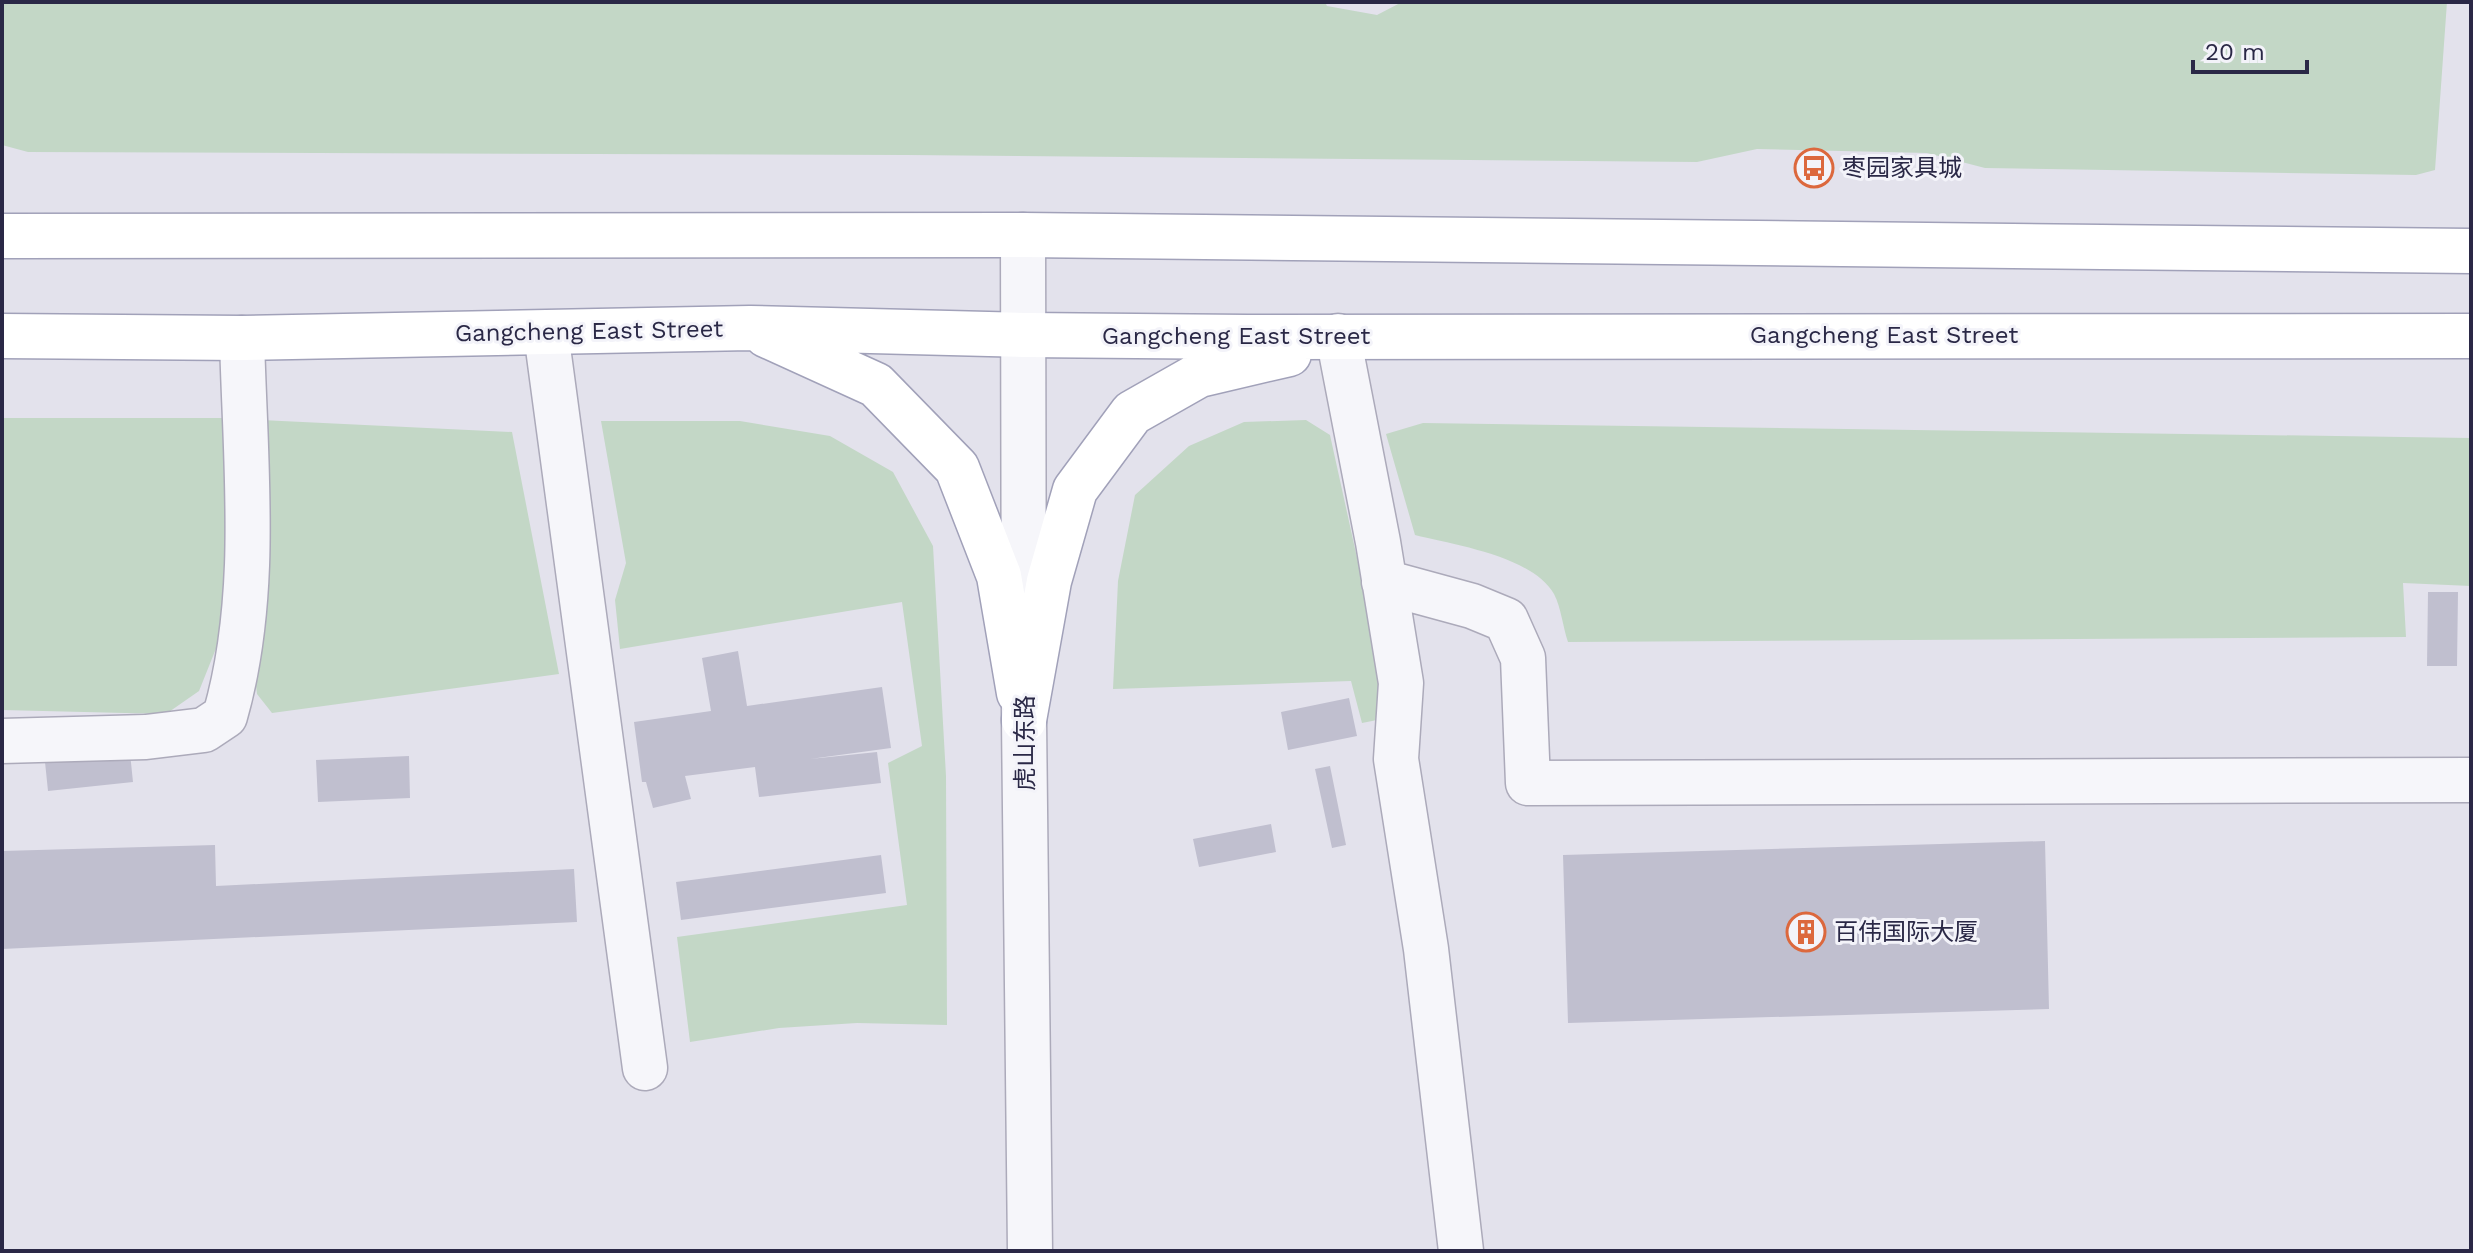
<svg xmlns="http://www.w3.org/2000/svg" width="2473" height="1253" viewBox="0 0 2473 1253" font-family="'Work Sans','Noto Sans SC',sans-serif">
  <rect width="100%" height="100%" fill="#e3e2ec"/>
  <path fill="#c3d7c6" d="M2,2H1325L1327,6L1377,15L1402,2H2447L2435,170L2416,175L1985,168L1927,153L1757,149L1697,162L907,155L28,152L2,145Z
    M2,418H225L227,605L217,646L199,691L166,714L2,710Z
    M261,420L512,432L559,674L272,713L257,694L253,661L269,578Z
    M1306,420L1330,435L1392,717L1362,723L1351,681L1113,689L1118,581L1135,495L1189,446L1244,422Z
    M601,421H740L830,436L893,472L933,546L946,776L947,1025L857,1023L779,1028L690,1042L677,937L907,905L888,763L922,746L902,602L620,649L615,600L626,563Z
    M1423,423L2470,438L2471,586L2403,583L2406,637L1568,642C1563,628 1561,607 1554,594C1532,556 1455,545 1415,535L1386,434Z"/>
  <path fill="#c0bfcf" d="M2428,592H2458L2457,666H2427Z
    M738,651L747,706L882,687L891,748L810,759L877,752L881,783L759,797L755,767L685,776L691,799L653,808L646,782H642L634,722L711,711L702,658Z
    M1349,698L1357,736L1288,750L1281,712Z
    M130,753L133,782L48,791L45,762Z
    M409,756L410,798L318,802L316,760Z
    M1330,766L1346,845L1332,848L1315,769Z
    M1271,824L1276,852L1199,867L1193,839Z
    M2045,841L2049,1009L1568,1023L1563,855Z
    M215,845L216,886L574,869L577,922L2,949V851Z
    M881,855L886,893L681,920L676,882Z"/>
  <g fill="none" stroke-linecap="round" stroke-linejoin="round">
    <g stroke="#acaaba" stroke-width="47">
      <path id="minor" d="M1023,235L1024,720L1030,1251
        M546,333L645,1068
        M1338,336L1378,542L1401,683L1396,759L1426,949L1461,1251
        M1384,582L1472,606L1506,620L1523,658L1528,783L2471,780
        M2,741L146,737L204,730L225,716C260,594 245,463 242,338"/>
    </g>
    <g stroke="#a1a1b9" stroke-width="47">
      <path id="major" d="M2,236L1023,235L2471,251
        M766,335L876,385L957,468L999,576L1019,693
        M2,336L242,338L750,328L1025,335L1247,337L2471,336
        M1024,720L1049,581L1075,490L1132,413L1199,375L1289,354"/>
    </g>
    <use href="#minor" stroke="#f6f6fa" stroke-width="44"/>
    <use href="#major" stroke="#fff" stroke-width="44"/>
  </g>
  <defs>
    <g id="bus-ring" transform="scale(2)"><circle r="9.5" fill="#f3f3f9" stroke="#dc683d" stroke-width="1.5"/><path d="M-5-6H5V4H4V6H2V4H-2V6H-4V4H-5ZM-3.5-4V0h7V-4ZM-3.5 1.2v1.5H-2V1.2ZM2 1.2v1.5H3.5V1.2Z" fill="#dc683d"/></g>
    <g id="building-ring" transform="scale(2)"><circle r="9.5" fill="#f3f3f9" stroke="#dc683d" stroke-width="1.5"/><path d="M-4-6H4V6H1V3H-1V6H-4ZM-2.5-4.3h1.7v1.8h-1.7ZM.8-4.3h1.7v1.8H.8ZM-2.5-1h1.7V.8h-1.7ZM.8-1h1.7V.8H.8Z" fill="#dc683d"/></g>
  </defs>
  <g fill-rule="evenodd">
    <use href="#bus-ring" x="1814" y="168"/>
    <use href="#building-ring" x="1806" y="932"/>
  </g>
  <g text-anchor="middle" stroke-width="6" stroke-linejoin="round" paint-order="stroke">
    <g font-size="24" fill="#2a2846" stroke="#f3f3f9" text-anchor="start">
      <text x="1842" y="176">枣园家具城</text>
      <text x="1834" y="940">百伟国际大厦</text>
    </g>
    <g font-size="24" fill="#2a2846" stroke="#f3f3f9">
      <text transform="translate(589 331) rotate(-1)" y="8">Gangcheng East Street</text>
      <text x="1884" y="343">Gangcheng East Street</text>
      <text x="1236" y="344">Gangcheng East Street</text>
      <text transform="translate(1025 743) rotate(-90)" y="8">虎山东路</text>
    </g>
  </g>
  <rect width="2473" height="1253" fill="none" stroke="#2a2846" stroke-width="8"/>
  <path d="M2193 60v12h114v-12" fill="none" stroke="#2a2846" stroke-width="4"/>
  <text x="2205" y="60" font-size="24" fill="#2a2846" stroke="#f3f3f9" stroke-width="6" paint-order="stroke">20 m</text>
</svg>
